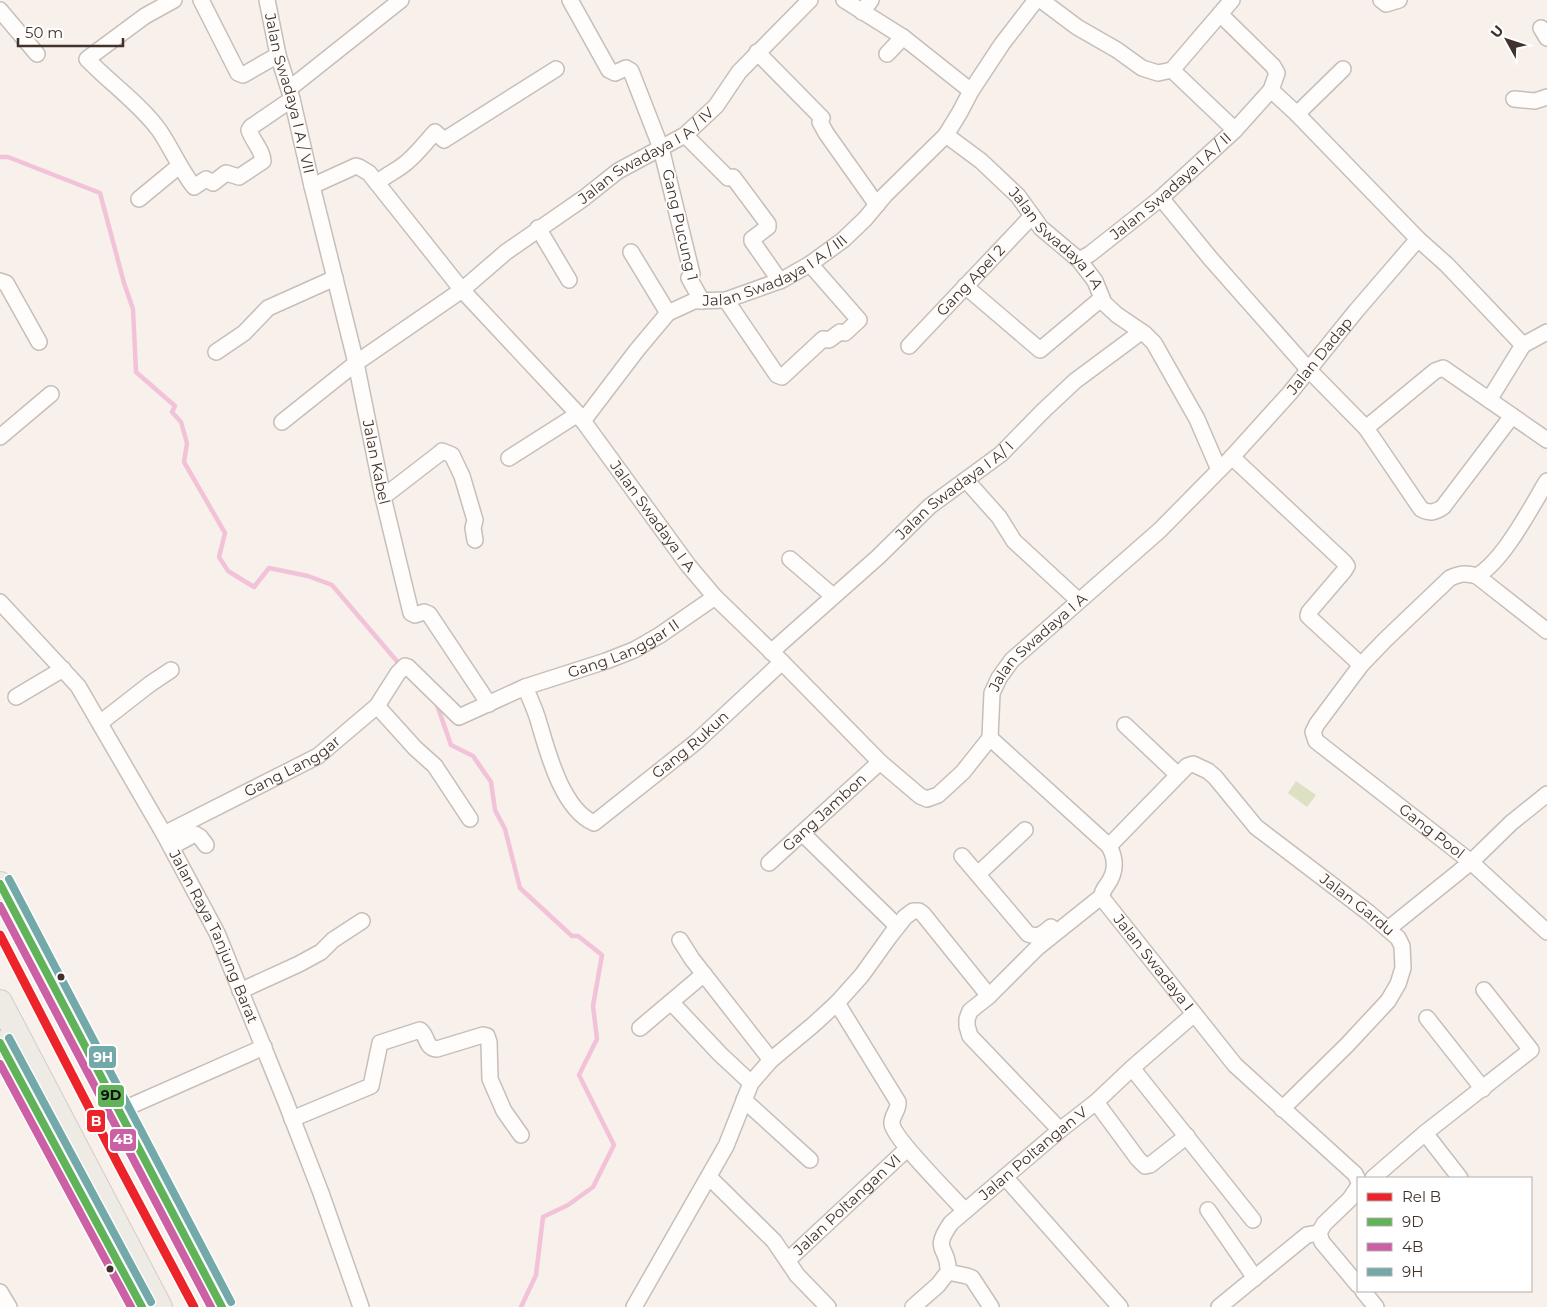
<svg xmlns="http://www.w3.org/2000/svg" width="1547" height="1307" viewBox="0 0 1547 1307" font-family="Montserrat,sans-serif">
  <rect width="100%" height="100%" fill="#f8f0eb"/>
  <path fill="#dde0c2" d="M1296,781L1316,795L1307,807L1288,793Z"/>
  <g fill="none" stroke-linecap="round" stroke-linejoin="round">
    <path stroke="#f2c2d8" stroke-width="4.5" d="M0,157H8L100,193L124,283L133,309L136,372L175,406L172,412L181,422L187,443L184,462L225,533L219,557L228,571L254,587L269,568L308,576L332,585L401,666
      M436,702L451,745L473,756L491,782L495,810L505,829L520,888L572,936H578L602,955L593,1006L597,1039L579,1075L614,1145L593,1187L568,1205L543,1217L536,1275L521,1307"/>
    <g stroke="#c8beb8" stroke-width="18">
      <g id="street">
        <path d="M174,0L145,16L87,59C110,83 139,103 159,130C172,149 180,169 194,187L206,179L213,183L226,173L239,177L263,161C263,151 252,140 249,130L251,127L292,99"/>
        <path d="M201,0L238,73L243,75L278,55"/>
        <path id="s1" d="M267,0L278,55L292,99L312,186L356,363L383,497L411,613L415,615L424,612L429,614L489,704"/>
        <path d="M570,0L609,70L615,73L626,68L631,71L661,148L692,274L689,278L702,301"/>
        <path id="s2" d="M844,0L903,37L971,91L960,112L946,135L981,161L1018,196L1041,228L1079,260L1095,281L1104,303L1117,315L1145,334L1154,343L1197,419L1219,470"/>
        <path d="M1041,0L1077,27L1117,50L1142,68L1158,73L1172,70L1235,130"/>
        <path d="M1381,0L1386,4L1399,0"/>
        <path d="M0,10L37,54"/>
        <path d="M862,12L871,0"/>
        <path d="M1220,14L1273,66L1277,73L1271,90L1297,114L1418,239L1447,265L1523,345L1489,400"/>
        <path d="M1541,28L1547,38"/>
        <path d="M757,52L822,118L820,122L826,133L877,205"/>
        <path d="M887,54L903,37"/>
        <path d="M1172,70L1232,0"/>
        <path d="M289,89L401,0"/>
        <path d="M971,91L1002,44L1036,0"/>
        <path d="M1514,99L1535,101L1547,97"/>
        <path d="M1297,114L1343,69"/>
        <path d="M685,135L728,178L733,177L768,224V227L752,239V241L780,281"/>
        <path d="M377,183C387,174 397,171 407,162C417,154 426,142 435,132L444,140L556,69"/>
        <path id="s3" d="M312,186L356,166L359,167L369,173L462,290L578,414L688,565L715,597L782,662L880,762L920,796L927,799L938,795L963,772L990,738L992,693L999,678L1012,660L1160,530L1232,457L1289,394L1356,311L1418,239"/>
        <path d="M1161,198L1210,258L1308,369L1366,428L1421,509C1430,514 1436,512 1443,507L1512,416"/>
        <path d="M139,199L179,166"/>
        <path d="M538,228L569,280"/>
        <path d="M631,252L668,313"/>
        <path id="s4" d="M1079,260L1090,254L1161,198L1235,130L1271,90"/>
        <path d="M0,281L6,283L39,342"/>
        <path d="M965,286L1040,350L1102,298"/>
        <path d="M726,300L777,375L782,377L823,339L829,340L840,332L845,333L859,320L810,264"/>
        <path d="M1523,345L1547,332"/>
        <path id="s5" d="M909,346L1032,216"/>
        <path d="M216,352L244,333L268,308L335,278"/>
        <path id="s6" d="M583,421L637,350L668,313L694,301L726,300L782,280L810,264L843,240L865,219L885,195L946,135"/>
        <path id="s7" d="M282,422L356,363L462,290L506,252L584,198L618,171L685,135L716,106L739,72L810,0"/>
        <path d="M1366,428L1435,371L1443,368L1547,440"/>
        <path d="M0,437L51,394"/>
        <path d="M1232,457L1344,562L1347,566L1344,571L1309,612L1308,616L1361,665"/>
        <path d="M509,458L578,414"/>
        <path d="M966,480L999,517L1014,541L1079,601"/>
        <path d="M383,497L440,453L442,451L452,455L462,476L475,520L473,528L475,540"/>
        <path d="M790,559L833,596"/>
        <path d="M1477,576C1504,560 1530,509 1547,481"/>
        <path id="s8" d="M0,602L78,686L164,834L217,933L285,1100L321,1193L361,1307"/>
        <path id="s9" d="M1547,631L1477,576C1466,573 1461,573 1450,578L1385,640L1361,665L1317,724L1313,732L1316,741L1471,862L1547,932"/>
        <path id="s10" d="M771,652L878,557L930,506L1001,454L1043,411L1075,381L1141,332"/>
        <path id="s11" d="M525,687C530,699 536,711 539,723C548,753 562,809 594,823L696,742L782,662"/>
        <path d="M16,697L63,669"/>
        <path d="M377,706L415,748L435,766L470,819"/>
        <path d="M100,723L150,684L171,670"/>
        <path d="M1125,725L1178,775"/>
        <path id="s12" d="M990,738L1109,846C1116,859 1117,871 1107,885C1105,888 1102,891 1102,896C1102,897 1105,902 1106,903L1235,1065L1355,1174L1358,1180"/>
        <path d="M802,833L897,926"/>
        <path id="s13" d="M164,834L318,756L377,706L398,673L405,666L408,667L459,717L525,687L606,661L634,650L660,635L715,597"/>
        <path id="s14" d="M1109,846L1187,766L1193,764L1208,771L1215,777L1256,827L1369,913L1398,938L1402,946L1403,968L1398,984L1388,1001L1347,1045L1282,1109"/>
        <path d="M171,847L195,834L200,837L206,845"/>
        <path d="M962,856L1028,934C1038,938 1043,934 1051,927"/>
        <path id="s15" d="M769,863L880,762"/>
        <path d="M978,874L1025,830"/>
        <path d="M1388,929L1471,862L1511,823L1547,794"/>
        <path d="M680,940L692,959L771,1060"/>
        <path d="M240,991L299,964L321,952L333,940L362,921"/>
        <path d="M671,1002L720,1054L751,1083"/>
        <path d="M837,1003L898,1102C899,1110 891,1116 892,1124C894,1139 952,1196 965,1211"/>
        <path d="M1427,1018L1483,1089"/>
        <path d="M640,1028L704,974"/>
        <path d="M1132,1068L1253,1220"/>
        <path d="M744,1100L810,1160"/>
        <path d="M1096,1102L1138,1159L1145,1166L1150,1165L1187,1136"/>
        <path d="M126,1108L264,1047"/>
        <path d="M292,1119L371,1086L380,1043L420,1030C428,1036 425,1048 437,1049L483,1035L487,1036L489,1042L490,1079L504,1111L521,1135"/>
        <path d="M1060,1130L970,1036L967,1026V1019L970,1011L989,996L1037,948L1102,896"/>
        <path d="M1425,1133L1460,1178"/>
        <path d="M709,1177L774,1241L797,1275L828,1307"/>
        <path d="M1005,1177L1120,1307"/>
        <path d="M1373,1178L1425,1133L1531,1050L1484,990"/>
        <path d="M1358,1187L1350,1199L1324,1224L1319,1233L1322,1242L1358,1285"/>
        <path d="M1208,1210L1255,1278"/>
        <path id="s16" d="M788,1260L907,1149"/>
        <path d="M948,1272L967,1276L972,1278L991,1307"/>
        <path d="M1363,1291L1376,1307"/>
        <path d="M0,1292L9,1307"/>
        <path d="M634,1307L726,1146L751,1083L771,1060L813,1025L837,1003L862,975L890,936L905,917L913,911H919L923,914L989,996"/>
        <path id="s17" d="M913,1307L938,1285L948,1272C950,1246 930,1253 951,1223L1060,1130L1096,1102L1132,1068L1193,1015"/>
        <path d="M1219,1307L1307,1235L1319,1233"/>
      </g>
    </g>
    <g stroke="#d3cdc9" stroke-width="26">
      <path id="primary" d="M0,884L222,1307
        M0,1002L160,1307
        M0,1043L106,1239"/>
    </g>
    <use href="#street" stroke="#fefdfc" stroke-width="15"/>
    <use href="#primary" stroke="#eeeae4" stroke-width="24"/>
    <g stroke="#fff" stroke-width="11">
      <path id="bus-1" d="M0,884L222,1307
        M0,1043L142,1307"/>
    </g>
    <g stroke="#fff" stroke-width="11">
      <path id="bus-2" d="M0,906L211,1307
        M0,1064L131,1307"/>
    </g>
    <g stroke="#fff" stroke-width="11">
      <path id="bus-3" d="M9,879L231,1302
        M9,1038L151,1302"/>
    </g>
    <use href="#bus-1" stroke="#61b359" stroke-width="8"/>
    <use href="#bus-2" stroke="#cb60a4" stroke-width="8"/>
    <use href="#bus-3" stroke="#74a9aa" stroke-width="8"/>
    <g stroke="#fff" stroke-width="12">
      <path id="rail-1" d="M0,935L118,1164L194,1307"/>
    </g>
    <use href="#rail-1" stroke="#ec2329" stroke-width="9"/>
  </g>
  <g fill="#41332b" stroke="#fff" stroke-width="2">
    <circle cx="61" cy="977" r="4.5"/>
    <circle cx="110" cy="1269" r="4.5"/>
  </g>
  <g text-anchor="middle" stroke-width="4" stroke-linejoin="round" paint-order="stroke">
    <g font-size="15" fill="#41332b" stroke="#fff">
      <text dy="5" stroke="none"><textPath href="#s1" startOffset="96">Jalan Swadaya I A / VII</textPath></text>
      <text dy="5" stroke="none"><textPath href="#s7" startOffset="452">Jalan Swadaya I A / IV</textPath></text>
      <text dy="5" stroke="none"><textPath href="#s4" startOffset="118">Jalan Swadaya I A / II</textPath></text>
      <text transform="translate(680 225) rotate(77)" y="5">Gang Pucung 1</text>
      <text dy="5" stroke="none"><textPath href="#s2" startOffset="359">Jalan Swadaya I A</textPath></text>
      <text dy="5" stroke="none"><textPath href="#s6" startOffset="254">Jalan Swadaya I A / III</textPath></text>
      <text dy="5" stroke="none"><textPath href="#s5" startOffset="90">Gang Apel 2</textPath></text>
      <text dy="5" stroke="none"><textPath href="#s3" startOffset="1511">Jalan Dadap</textPath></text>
      <text dy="5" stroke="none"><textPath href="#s1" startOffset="475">Jalan Kabel</textPath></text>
      <text dy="5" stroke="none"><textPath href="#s10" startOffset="245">Jalan Swadaya I A/ I</textPath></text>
      <text dy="5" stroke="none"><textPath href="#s3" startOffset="509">Jalan Swadaya I A</textPath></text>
      <text dy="5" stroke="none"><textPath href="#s3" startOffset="1108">Jalan Swadaya I A</textPath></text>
      <text dy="5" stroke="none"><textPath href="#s13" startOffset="552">Gang Langgar II</textPath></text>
      <text dy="5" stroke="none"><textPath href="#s11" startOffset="280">Gang Rukun</textPath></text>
      <text dy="5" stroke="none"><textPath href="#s13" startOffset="145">Gang Langgar</textPath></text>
      <text dy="5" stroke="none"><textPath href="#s15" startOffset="75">Gang Jambon</textPath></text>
      <text dy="5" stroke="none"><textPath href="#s9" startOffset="480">Gang Pool</textPath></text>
      <text dy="5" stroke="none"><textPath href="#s14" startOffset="336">Jalan Gardu</textPath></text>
      <text dy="5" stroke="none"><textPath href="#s8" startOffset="400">Jalan Raya Tanjung Barat</textPath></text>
      <text dy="5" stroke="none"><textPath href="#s12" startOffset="299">Jalan Swadaya I</textPath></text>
      <text dy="5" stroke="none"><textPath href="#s17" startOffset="210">Jalan Poltangan V</textPath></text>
      <text dy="5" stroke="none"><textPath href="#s16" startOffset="81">Jalan Poltangan VI</textPath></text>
    </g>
  </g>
  <g stroke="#fff" stroke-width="2">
    <rect x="88" y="1045" width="29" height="24" rx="5" fill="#74a9aa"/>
    <rect x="97" y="1084" width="28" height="24" rx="5" fill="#61b359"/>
    <rect x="86" y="1109" width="20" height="24" rx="5" fill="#ec2329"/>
    <rect x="109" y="1128" width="28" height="24" rx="5" fill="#cb60a4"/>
  </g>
  <g font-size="14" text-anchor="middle" font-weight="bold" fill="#fff">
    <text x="103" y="1062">9H</text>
    <text x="96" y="1126">B</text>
    <text x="123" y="1144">4B</text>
  </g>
  <g font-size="14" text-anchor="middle" font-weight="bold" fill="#111">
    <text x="111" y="1100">9D</text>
  </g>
  <rect x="1357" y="1177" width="175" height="115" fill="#ffffff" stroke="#b3adaa"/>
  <rect x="1367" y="1193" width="25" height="8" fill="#ec2329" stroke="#b3adaa"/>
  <text x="1402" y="1202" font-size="15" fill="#41332b">Rel B</text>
  <rect x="1367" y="1218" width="25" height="8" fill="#61b359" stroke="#b3adaa"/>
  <text x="1402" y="1227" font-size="15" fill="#41332b">9D</text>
  <rect x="1367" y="1243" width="25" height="8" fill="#cb60a4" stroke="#b3adaa"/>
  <text x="1402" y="1252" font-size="15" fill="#41332b">4B</text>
  <rect x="1367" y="1268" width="25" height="8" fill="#74a9aa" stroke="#b3adaa"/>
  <text x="1402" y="1277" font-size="15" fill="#41332b">9H</text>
  <g transform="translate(1507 40) rotate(310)" stroke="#ffffff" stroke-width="4" paint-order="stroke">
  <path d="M0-4L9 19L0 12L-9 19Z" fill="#41332b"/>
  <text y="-8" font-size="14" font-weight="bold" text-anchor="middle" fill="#41332b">U</text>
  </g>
  <path d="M18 38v8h105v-8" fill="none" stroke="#41332b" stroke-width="2.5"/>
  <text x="25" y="38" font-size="15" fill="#41332b" stroke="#ffffff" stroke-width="4" paint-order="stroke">50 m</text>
</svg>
